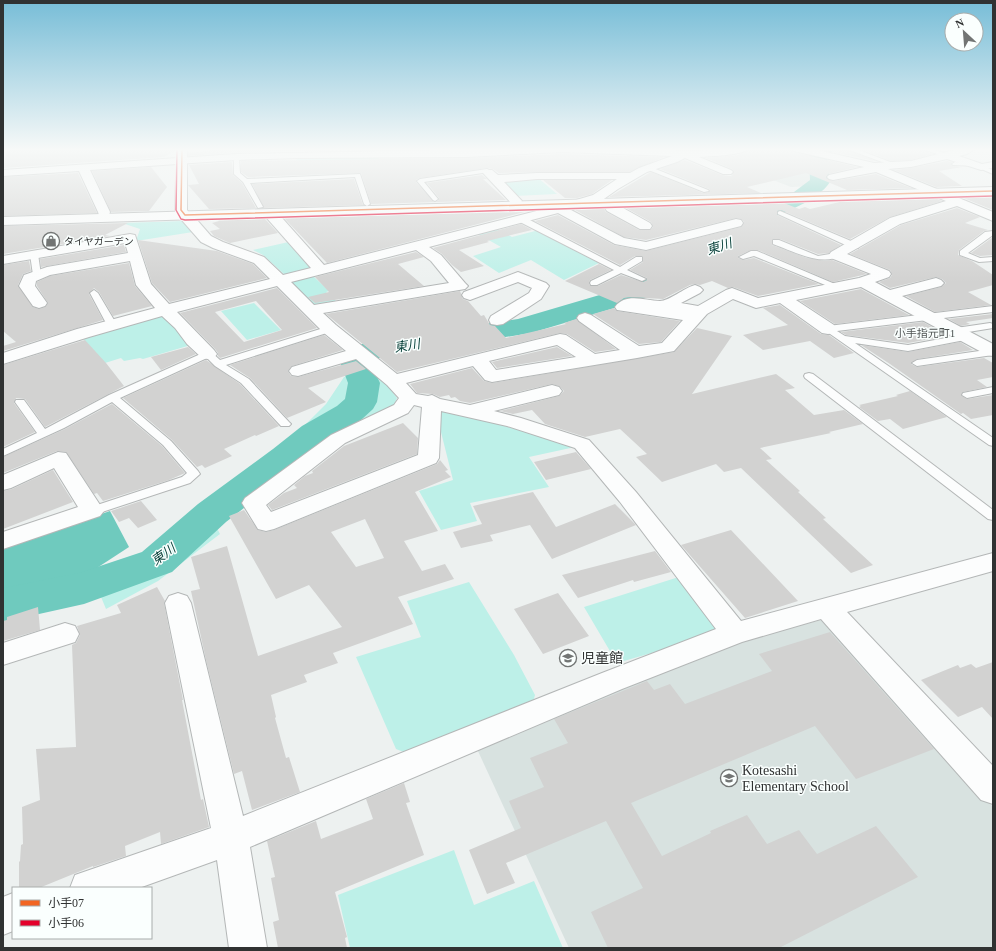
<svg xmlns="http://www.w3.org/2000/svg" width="996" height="951" viewBox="0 0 996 951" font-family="'Times New Roman','Noto Sans JP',serif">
  <rect width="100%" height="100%" fill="#edf1f0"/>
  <path fill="#d8e2e0" d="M767,149H794L814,154V183L812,186L791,187L739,167Z
    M825,619L993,807V948H569L477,749L693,654Z"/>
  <path fill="#bdf0e8" d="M298,156H379L378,165L296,161Z
    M537,177L557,194L514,196L498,180Z
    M184,221L193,232L136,241L140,229L122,223Z
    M497,229L512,237L539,230L599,263L564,280L531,260L499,273L473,256L501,247L478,234Z
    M293,241L316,267L293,275L284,274L263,255L253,250Z
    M313,276L329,291L326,292L338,303L311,306L288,282Z
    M254,303L281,330L247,340L221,311Z
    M161,313L191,345L143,359L140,358L124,361L121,358L105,363L103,362L81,336Z
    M372,370L388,386L397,398L392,409L356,423L278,476L215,524L220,534L158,581L106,609L99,592L159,549L204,505L292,438L326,404L344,377Z
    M444,408L575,447L529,457L549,487L470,503L477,521L441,530L419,491L453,480L436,412Z
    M682,576L724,632L617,663L584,607Z
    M469,582L514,655L535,695L532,706L406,753L396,749L356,657L421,637L407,601Z
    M454,850L474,905L534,881L563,948H350L338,895Z"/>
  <path fill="#6fcabe" d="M110,511L129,547L83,577L3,595V548Z"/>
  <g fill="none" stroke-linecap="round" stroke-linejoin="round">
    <path fill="#6fcabe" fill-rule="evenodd" d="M815,149H835L827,157L830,182C817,201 791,209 771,218L777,226C771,235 761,237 750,235L747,230L753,224L748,215L751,210L790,195L810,180L809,156Z
      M658,275L667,278L671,283L667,288L638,301L531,333L381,357L371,364L380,383L377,402L373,409L361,420L326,440L299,465L226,522L172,572L84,604L3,622V588L79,573L142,552L198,504L273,449L302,426L337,406L345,399L348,383L340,362L344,356L362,344L413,334L518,319L620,289Z"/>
  </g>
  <path fill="#d2d2d1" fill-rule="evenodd" d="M22,149H175V151L164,157L3,168L7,151Z
    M226,149H401L236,152L188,156V153Z
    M748,149H792L794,152L857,167L828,174L826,178L833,181L876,174L911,188L847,190L806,173L747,187L761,193L609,197L651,172L703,193L709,192L710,191L709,189L660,169L685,160L722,175L731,176L734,172L732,169L706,158L738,155Z
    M821,149H846L876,161H874Z
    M861,149H922L933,154L911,160L891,161Z
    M562,154L664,157L630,172H537L499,173L493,169L487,168L420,178L416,180V182L434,202L439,200V198L427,183L482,175L487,179H483L506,200L371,204L361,173L248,177L241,172V161L467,158Z
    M947,161L952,162L951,164L953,166L962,167L939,171L962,186L936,187L894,170L911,168Z
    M232,162L233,175L242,183L256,208L209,209L188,185L199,184L189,165Z
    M151,167L167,187L149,211L111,212L92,171Z
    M78,173L97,213L3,216V177Z
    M354,179L363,205L264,208L252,184Z
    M543,180H612L592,194L577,198H565Z
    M993,196V210L961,197Z
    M935,198L942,201L890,217L850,239L781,210L777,211V215L841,245L829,253L818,254L780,239H772V245L807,258L825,261L832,260L867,274L833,282L758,250H751L738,256V258L743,260L754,258L819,284L758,296L733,287L728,288L712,281L700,285L694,284L690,285L663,299L630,297L624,298L617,303L565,281L599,264L611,270L590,280L589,284L591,286H598L621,275L643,282L647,280V278L630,270L643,262V256H635L620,265L535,221L558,215L614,245L646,251L741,227L744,222L741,219L736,218L646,240L624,237L575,210L603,208L606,212L639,230H650L653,227L651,222L626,208L784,203L799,209L805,207L810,209L844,201Z
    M957,208L980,217L965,223L988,230L984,231L959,250L958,255L972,261L993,275V285L968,292L991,305L935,312L906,296L941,287L946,283L942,279L936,277L890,288L879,282L890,278L892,275L890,270L850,254L901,225Z
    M532,210L327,263L284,218L524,212Z
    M265,219L278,233L230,243L214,236L210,231L220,229L212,223L219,221L218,220Z
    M128,223L105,235L110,236L3,254V226Z
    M521,224L532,230L487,241L489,242L459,250L484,266L461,272L452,265L442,254L433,248Z
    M993,237V255L980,256L971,253Z
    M138,240L217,251L253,264L267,278L170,302L152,283Z
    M124,245L126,252L41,267L40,259Z
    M416,252L424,257L398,264L424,286L315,303L308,297L329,292L315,277Z
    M29,261L31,271L23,274L18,285L33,307L39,309L45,307L48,303L37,286V282L50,276L129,263L135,286L152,306L113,316L99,292L94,288L89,294L103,320L3,351V346L16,342L3,331V265Z
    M277,288L317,328L220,358L218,356V353L215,349L180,313ZM256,301L282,330L244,342L215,312Z
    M861,289L909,315L835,324L800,301Z
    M460,291L463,299L468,301L481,316L484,315L490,325L495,326L506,338L566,324L564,323L576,319L616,349L595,352L567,334L560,333L397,372L326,314Z
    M780,305L821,334L829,335L854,353L834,358L810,341L763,350L743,335L788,325L763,308Z
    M614,308L617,311L680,321L661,342L639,344L593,314Z
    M993,314V318L966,322L970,324L961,326L949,319Z
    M923,322L948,336L908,343L846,335L841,332Z
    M697,328L732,336L692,394L776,374L795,388L785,390L814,415L844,410L863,424L829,432L831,433L760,448L772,459L766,460L800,491L798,492L826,518L823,519L873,565L851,573L741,468L724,472L716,464L662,482L636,457L647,454L620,429L585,437L545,424L532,410L513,414L500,411L559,396L564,391L559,386L552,384L470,403L460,401L455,397L451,398L449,395L440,397L433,394L417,393L410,384L472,368L484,381L492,383L674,352Z
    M324,335L343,350L292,366L288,371L291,376L298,377L356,361L366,369L308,388L326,402L287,418L250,378L230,365Z
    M85,340L106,363L124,386L45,427L25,399L16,398L14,403L35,432L3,447V365Z
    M960,342L973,350L917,359L911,364L917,367L984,358L993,363V377L977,380L987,387L963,392L961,395L967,399L993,395V415L971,419L963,413L961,414L890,364L861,345L908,352Z
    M188,347L196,354L161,370L151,357Z
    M557,347L572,356L497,368L492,362Z
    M206,360L240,384L279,426L256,436L255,435L224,449L232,456L205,468L202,465L197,467L172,440L123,398Z
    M910,391L947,417L903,429L890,419L878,421L859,407L861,406L859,405L898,396L896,395Z
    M112,404L162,446L185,473L169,480L103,501L97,493L94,494L66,452L57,451L3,473V457L65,429Z
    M403,423L418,438L417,454L272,510L268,505L284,493L297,488L294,485L305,476L313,473L312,471L344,446Z
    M576,452L591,469L546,480L534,462Z
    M440,460L448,470L445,471L451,477L415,492L438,531L404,541L422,571L445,564L454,579L398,597L413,624L333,653L338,663L304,675L307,682L271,695L276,717L275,718L286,758L289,757L300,792L252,810L242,771L234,774L206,660L191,591L200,589L191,557L227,546L258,656L342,627L309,585L276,599L229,516L244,510L258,530L266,532L274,530L437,464ZM365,519L384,558L356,567L331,532Z
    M53,470L73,502L3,529V491L12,489Z
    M533,492L556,527L615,504L636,525L552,559L530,525L490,535L493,541L461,548L453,532L482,524L473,506Z
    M141,501L157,520L138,528L129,518L119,522L111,511Z
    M731,530L798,601L745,618L681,545Z
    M655,551L671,572L634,582L633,580L578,598L562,575Z
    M157,587L165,601L164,603L183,700H182L201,800L203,799L209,827L161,844L160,832L125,846L126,856L93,867V866L39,888H19V862L20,861L21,845L23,844L22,807L40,800L36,749L76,747L72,645L76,643L80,635L77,626L121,613L117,605Z
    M558,593L589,636L543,654L514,609Z
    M38,607L40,630L3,641V621L7,620V617Z
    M830,632L934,749L856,779L815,726L631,803L662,856L711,833L710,831L747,815L767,844L799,830L817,854L876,826L918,877L779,948H608L591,912L643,888L606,821L506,863L515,883L487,894L469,850L521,828L509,801L544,787L530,758L568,743L554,719L647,681L654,690L670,684L685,704L772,671L759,654Z
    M993,662V719L982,707L958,717L921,680L958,665L960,668L971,664L976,668Z
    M404,783L410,802L406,803L424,855L335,892L347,937L345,938L347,948H278L273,922L279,920L271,878L275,877L267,841L316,821L321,839L373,819L366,799Z"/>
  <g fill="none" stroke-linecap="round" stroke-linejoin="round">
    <g stroke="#b4b7b7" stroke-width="2">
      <path id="lane" d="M847,149H856L898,165L893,166Z
        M923,149H933L949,155L946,157Z
        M234,156L239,157L240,173L247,179L360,174L370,204L367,206L364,204L355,177L250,183L263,207L258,208L243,182L234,174Z
        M955,162L979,164L980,166L993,170V174L979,168L978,166L953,165L952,164Z
        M648,166L708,190L709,191L704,192L646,169V167Z
        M487,169L489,170V172L424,182L438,199L435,201L433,200L417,181L420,179Z
        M780,211L858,244L859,246L858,248H852L778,214V212Z
        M520,218H526L620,267L636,257H642V261L627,270L646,279L642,281L621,273L597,285H591L590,283L591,281L614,270L520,222Z
        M993,231V235L968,253L980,258L993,257V261L979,262L960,255V251L985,232Z
        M773,240H779L818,256L836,253L840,255C824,268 790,250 773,244Z
        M751,251H757L842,287L838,290L835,289L754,256L743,259L739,257Z
        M31,252H37L38,254L41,275L40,277H37L33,275L30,254Z
        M94,290L98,293L117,325L115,327H109L107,325L90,293Z
        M993,306V312L837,331L845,336L908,345L967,334L970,335L972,337L970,339L908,351L855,343L993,438V446L989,445L823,329L828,326Z
        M990,323L993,324V328L956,334L951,331L956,328Z
        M330,326L335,329L333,331L226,365L249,379L289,422L291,424L289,426H281L241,383L215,366L207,358L120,398L171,441L198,471L200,474L190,483L96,514L92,515L88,514L86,511L88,508L182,477L187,473L163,445L112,402L64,428L3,456V449L37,433L15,402L16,400H24L45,429L109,395L205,352H211L220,360Z
        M993,349V355L917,366L912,363L917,360Z
        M809,373L813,374L993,510V520L988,519L805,378L804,376L805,374Z
        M993,387V393L967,398L962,395L963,393Z"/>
    </g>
    <g stroke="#b4b7b7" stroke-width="2">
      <path id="street" d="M495,149H664L682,151L747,149C740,156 710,156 699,157L731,170L733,172L731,174H723L685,158L677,162L647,172L618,189L601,201L571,210L624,238L646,242L736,219L741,220L743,223L741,226L646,250L615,244L558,213L429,247L441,255L465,283L468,286L465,289L323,313L336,325L397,374L560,334L566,335L595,354L620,350L579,321L577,318L579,315L585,313L591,315L639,346L662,343L683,320L617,310L615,307C626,292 645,301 660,301C669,301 684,288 695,285L700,287L703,290L700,293L681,303L698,306L726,290L732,288L758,298L859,278L871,274L831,258L829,255L831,252L890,218L946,201L876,172L833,180L829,179L827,177L829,175L864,167L794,151L793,149H813L874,163L911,161L946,152L960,149H975L967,154L959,156L982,164L993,162V168L981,170L947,159L911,167L888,169L993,212V221L957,206L900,224L847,254L889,271L891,274L889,277L875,282L890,290L936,278L941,280L944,283L941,286L902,296L993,344V356L987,355L861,287L796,300L834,325L836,329L834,333L828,334L822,333L780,303L756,308L733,299L707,314L674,351L637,358L492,382L485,380L473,366L406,383L416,394L428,396L432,395L440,399L470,405L552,385L559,387L562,391L559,395L494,411L521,418L589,440L636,492L741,621L993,553V571L847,612L993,766V804L981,800L821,619L742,642L622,689L250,847L267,948H229L217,860L139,888H70L75,875L211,828L165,603L169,596L178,593L187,596L191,603L243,816L602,673L716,629L620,502L575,448L507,426L441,411L439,458L436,463L274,529L266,531L258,529L242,503L245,498L331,435L394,405L399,398L387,385L356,359L298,376L292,375L289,371L292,367L346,351L324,333L277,286L177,312L214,350L217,354L214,358L208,359L202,358L187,344L175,328L162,316L89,337L3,364V353L77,329L155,308L136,285L130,261L50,275L36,281L35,286L47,303L45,306L39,308L33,306L19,286L24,275L47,267L128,253L125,243L3,264V256L130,234L135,235L151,284L169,304L270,279L254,263L213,248L201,242L180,218L179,215L180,212H190L211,236L223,242L264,257L283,275L311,268L265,216L264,213L265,210H275L324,265L556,206L593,195L617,179H537L504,182L522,201L520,204H512L484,174L482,172L484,170H492L498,175L537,173H630L639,168L672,156L562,152L467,157L297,158L236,160L90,170L110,212L109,215H99L98,212L79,171L3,176V170L236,154ZM416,250L431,261L449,283L314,305L291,282ZM557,345L576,357L496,370L489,361ZM414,405L422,407L418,455L271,512L266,505L345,443L408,413Z
        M607,199L650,223L652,226L650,229H640L607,211L601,203L603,200Z
        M518,272L546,283L549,286L541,299L503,324L497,325L491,324L489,320L491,316L529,293L532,288L518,282L470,300L464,298L462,295L464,292Z
        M58,452L66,453L104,511L100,516L3,549V532L78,507L54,468L11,488L3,490V475Z
        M65,623L75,626L79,634L75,642L3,665V643Z
        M13,893V931L3,935V897Z"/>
    </g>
    <g stroke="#b4b7b7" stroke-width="2">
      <path id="secondary" d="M177,149H187V210L191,215L190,218C182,220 179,216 175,210Z"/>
    </g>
    <g stroke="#b4b7b7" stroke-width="2">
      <path id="highway" d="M993,187V195L3,225V217Z"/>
    </g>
    <path stroke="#d0d1d1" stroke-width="1.5" stroke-dasharray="2 1" stroke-linecap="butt" d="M771,149L784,154"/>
    <use href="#lane" fill="#fcfdfd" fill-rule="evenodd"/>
    <use href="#street" fill="#fcfdfd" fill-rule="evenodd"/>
    <use href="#secondary" fill="#fcfdfd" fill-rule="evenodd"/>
    <use href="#highway" fill="#fcfdfd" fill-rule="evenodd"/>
    <g stroke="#fafffe" stroke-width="3">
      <path id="bus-1" d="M182,149L181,210L185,215L993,191"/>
    </g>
    <g stroke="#fafffe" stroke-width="3">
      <path id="bus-2" d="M177,149L176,210L181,219L185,220L993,196"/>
    </g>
    <use href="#bus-1" stroke="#f26522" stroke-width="1.5"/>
    <use href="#bus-2" stroke="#e4002b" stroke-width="1.5"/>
  </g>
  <linearGradient id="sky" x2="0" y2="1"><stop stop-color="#77bdd7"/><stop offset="0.53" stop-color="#f7f9f8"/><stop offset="1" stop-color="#f7f9f8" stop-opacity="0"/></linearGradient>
  <rect width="996" height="282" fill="url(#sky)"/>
  <defs>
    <g id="shop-ring" transform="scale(0.9)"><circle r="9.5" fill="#fafffe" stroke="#727574" stroke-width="1.5"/><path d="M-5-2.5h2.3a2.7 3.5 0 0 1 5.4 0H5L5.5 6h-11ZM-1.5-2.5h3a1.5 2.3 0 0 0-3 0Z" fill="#727574"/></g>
    <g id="school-ring" transform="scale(0.9)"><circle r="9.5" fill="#fafffe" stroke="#727574" stroke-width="1.5"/><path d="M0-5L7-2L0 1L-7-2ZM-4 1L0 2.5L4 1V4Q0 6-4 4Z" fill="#727574"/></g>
  </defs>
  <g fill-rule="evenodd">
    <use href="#shop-ring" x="51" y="241"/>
    <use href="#school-ring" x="568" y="658"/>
    <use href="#school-ring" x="729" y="778"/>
  </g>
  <g text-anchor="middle" stroke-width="3" stroke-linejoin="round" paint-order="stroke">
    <g font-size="10" fill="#303232" stroke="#fafffe" text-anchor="start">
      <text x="64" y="245">タイヤガーデン</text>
    </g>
    <g font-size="11" fill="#4f5453" stroke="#fafffe">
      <text x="925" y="337">小手指元町1</text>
    </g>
    <g font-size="13" font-style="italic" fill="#0c443d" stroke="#fafffe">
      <text transform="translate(719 246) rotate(-18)" y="5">東川</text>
      <text transform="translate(407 345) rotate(-9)" y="5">東川</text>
      <text transform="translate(163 554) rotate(-36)" y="5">東川</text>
    </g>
    <g font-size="14" fill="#303232" stroke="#fafffe" text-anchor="start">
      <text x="581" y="663">児童館</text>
      <text x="742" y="775">Kotesashi<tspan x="742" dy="16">Elementary School</tspan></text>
    </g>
  </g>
  <rect width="996" height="951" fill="none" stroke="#303232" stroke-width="8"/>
  <rect x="12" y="887" width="140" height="52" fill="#fafffe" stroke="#a9adac"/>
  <rect x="20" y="900" width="20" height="6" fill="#f26522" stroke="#a9adac"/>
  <text x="48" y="907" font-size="12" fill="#303232">小手07</text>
  <rect x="20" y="920" width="20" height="6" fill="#e4002b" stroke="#a9adac"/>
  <text x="48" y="927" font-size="12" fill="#303232">小手06</text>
  <g transform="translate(964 32) rotate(334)"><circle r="19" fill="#fafffe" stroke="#a9adac"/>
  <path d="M0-3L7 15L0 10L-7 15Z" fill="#727574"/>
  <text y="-6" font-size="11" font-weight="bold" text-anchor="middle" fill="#303232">N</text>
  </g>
</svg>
